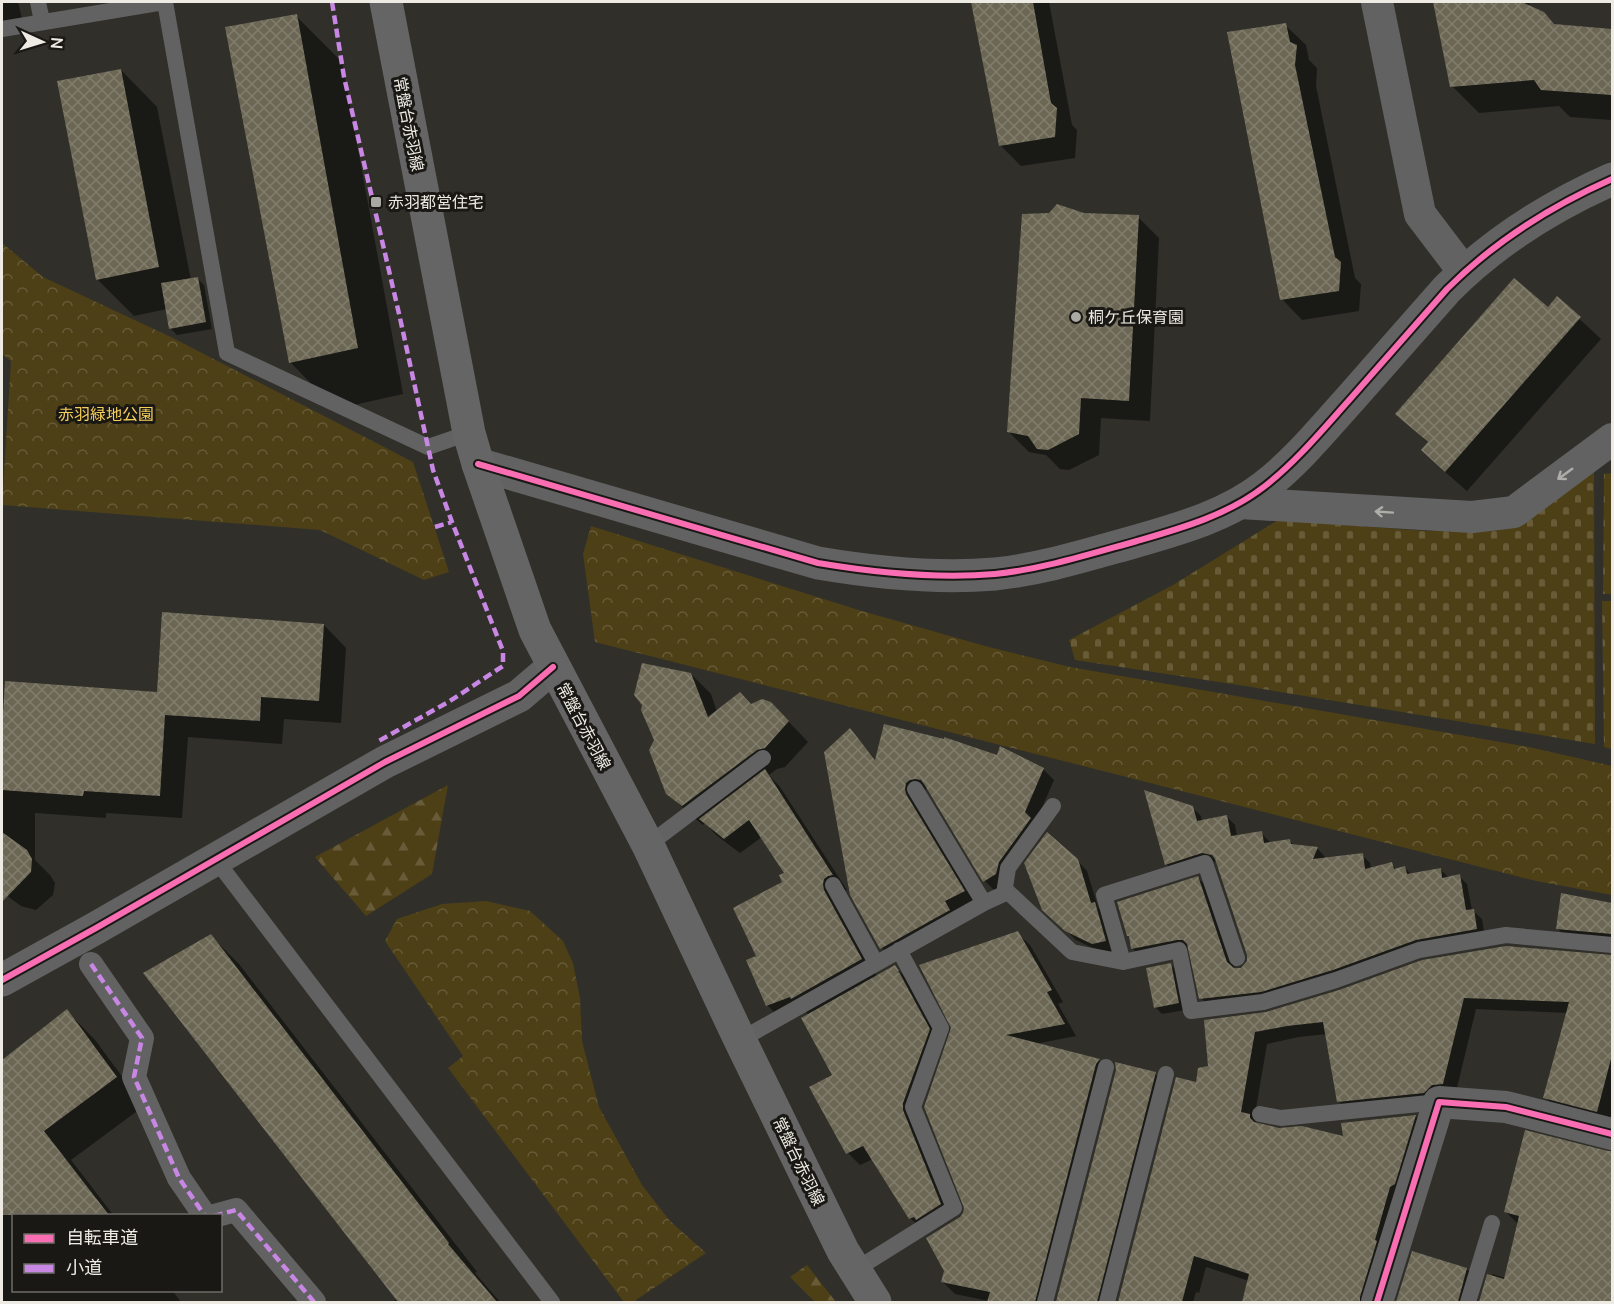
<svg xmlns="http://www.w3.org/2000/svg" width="1614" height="1304" viewBox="0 0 1614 1304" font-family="Manrope,'Noto Sans JP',sans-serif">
  <defs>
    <pattern id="forest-firs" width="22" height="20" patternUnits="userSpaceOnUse" patternTransform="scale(1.5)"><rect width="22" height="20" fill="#4d3f16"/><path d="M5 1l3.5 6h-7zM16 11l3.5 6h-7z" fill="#675b38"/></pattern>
    <pattern id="cemetery-stones" width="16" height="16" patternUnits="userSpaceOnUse" patternTransform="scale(1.5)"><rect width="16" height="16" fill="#4d3f16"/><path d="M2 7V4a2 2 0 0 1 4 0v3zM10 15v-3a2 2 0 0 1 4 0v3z" fill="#675b38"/></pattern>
    <pattern id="park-crowns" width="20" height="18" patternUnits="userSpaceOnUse" patternTransform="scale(1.5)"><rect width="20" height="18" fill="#4d3f16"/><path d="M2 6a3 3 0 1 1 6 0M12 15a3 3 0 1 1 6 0" fill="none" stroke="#675b38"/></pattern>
    <pattern id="building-cross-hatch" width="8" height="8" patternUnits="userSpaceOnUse" patternTransform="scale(1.5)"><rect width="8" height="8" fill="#6c6754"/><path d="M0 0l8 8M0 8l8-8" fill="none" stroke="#817d6c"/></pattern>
  </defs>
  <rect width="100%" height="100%" fill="#302f2a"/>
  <path fill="url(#forest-firs)" d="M448,785L432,874L366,916L315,857Z
    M807,1265L836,1302H815L790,1277Z"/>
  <path fill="url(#cemetery-stones)" d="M1594,466L1595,744L1245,686L1075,660L1069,640L1173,585L1278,520L1426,531L1512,528Z
    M1612,473V594H1603L1604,474Z
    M1602,601H1612V749L1604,747Z"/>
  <path fill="url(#park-crowns)" d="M2,243L43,277L173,338L413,462L449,572L424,580L320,530L2,505L11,361L2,354Z
    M591,526L862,611L985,646L1070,667L1529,747L1612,766V895L1536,881L595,642L583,554Z
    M486,901L530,911L563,941L573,963L580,998L582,1041L599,1107L642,1185L670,1221L706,1253L633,1302H624L448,1068L463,1056L385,941L397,919L442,904Z"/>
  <path fill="#0007" d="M2,2H18L23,23L2,28Z
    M972,2H1049L1072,125L1077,130L1075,158L1021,166L1000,145Z
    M1435,2H1529L1530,7L1556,26L1612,30V120L1570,117L1559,106L1479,113L1452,86Z
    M296,16L342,62L403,394L336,409L290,362Z
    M1285,25L1306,45L1309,60L1317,68L1316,86L1355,278L1361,284L1359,311L1302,320L1282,299Z
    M121,70L157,107L191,280L197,278L204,285L212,329L177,335L170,328L167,309L134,316L97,279Z
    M1050,215L1138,217L1159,238L1150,421L1101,418L1099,455L1069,470L1060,469L1046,455L1029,452L1008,431Z
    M1557,298L1601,339L1467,491L1444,471L1429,444L1397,414L1548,309Z
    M324,625L346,648L341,723L284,719L282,744L188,737L182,818L106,813V818L35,813V860L50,875L55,883L53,895L36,910L21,906L2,892V752L6,683L158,693Z
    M691,674L711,694L717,712L751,705L771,703L808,742L785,767L777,769L769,775L780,787L847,890L844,891L838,906L877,977L895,967L907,979L941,1042L915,1116L952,1216L923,1230L910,1218L873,1159L860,1165L848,1153L834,1075L809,1015L806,1012L782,1020L767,1005L758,957L784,882L786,873L762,837L740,853L716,835L705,823L703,825L688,813L668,793Z
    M850,730L876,760L997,757L1043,769L1054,780L1035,824L996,892L985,881L927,789L920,791L975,903L893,959L882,948L852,894Z
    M1192,807L1201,816L1202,822L1227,817L1235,825L1237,837L1261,833L1269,841L1270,844L1290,841L1295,846L1317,848L1325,857L1324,859L1362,855L1370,863L1371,869L1391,864L1397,870L1405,868L1412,875L1441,870L1449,878L1459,876L1467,884L1472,910L1482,919L1485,937L1341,978L1209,1007L1201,998L1190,948L1141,957L1133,949L1131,938L1128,935L1198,878L1206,886L1235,970L1242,969L1249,961L1248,954L1217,862L1211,861L1174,872L1166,864Z
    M1077,860L1087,871L1098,907L1104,914L1115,950L1103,953L1076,940L1054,919Z
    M1562,895L1612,905V945L1570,941L1558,929Z
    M1017,933L1030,945L1063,1002L1058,1004L1076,1036L1035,1044L1099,1060L1111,1072L1049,1302H989V1301L955,1294L943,1282L961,1218L965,1214Z
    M211,936L239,964L477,1272L475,1273L500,1302H392L397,1299Z
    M1611,957H1612V1124L1557,1110L1545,1097L1568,1013L1476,1009L1455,1096L1351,1113L1338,1101L1327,1034L1299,1037L1267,1044L1254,1120L1259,1125L1345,1138L1342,1124L1416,1116L1428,1128L1374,1302H1243L1249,1281L1206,1267L1199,1293L1196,1292L1193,1302H1119L1177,1079L1197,1084L1210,1068L1266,1014Z
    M1170,964L1177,971L1185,1010L1162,1014L1155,1007Z
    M67,1011L95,1040L144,1106L71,1160L114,1216H14V1290H172L181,1302H2V1062Z
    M1118,1070L1155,1074L1167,1086L1111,1302H1057Z
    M1608,1153H1612V1302H1480L1488,1276L1491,1277L1492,1274L1506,1278L1518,1224L1505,1211Z
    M1413,1253L1467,1269L1479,1282L1472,1302H1397Z"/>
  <path fill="url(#building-cross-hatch)" d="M971,2H1033L1051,103L1057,108L1055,137L999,146Z
    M1433,2H1522L1544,12L1554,24L1612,29V95L1541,90L1534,80L1450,87Z
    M297,14L358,348L289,363L225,27Z
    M1286,23L1290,42L1297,45L1295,65L1335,257L1341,262L1339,291L1280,300L1227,32Z
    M121,69L159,267L96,280L57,81Z
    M1057,204L1084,213L1139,215L1129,401L1081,398L1079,434L1048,450L1037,449L1028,436L1007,432L1022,214L1049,213Z
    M198,277L206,322L169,329L161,283Z
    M1514,278L1548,307L1557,296L1581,317L1445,472L1421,450L1428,442L1395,414Z
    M162,612L324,624L319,701L261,697L260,721L165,715L160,796L84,791L83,796L2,790V730L5,681L157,692Z
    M642,663L691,673L708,717L740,692L751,704L762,699L771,702L789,721L765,748L757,750L682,806L666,794L649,750L654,740L641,710L642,705L634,695Z
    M884,724L944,739V737L997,755L1000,746L1044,768L1025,812L1031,818L999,862L996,874L983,882L924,784L921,780L915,779L910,780L906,783L905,789L906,794L965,891L945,901L950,910L880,949L850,895L824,752L850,728L875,760Z
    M765,769L833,875L828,876L824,879L823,884L824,890L862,959L791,999L790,997L766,1006L746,960L756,956L733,908L782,882L779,875L784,873L749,820L724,839L699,819Z
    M1144,790L1193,806L1197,821L1227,815L1231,836L1262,831L1264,843L1290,839L1291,844L1318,847L1313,859L1363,853L1365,869L1392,862L1394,869L1405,866L1407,874L1441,868L1442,878L1460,874L1466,910L1474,909L1477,929L1416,940L1333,970L1261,992L1199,999L1187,944L1183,940H1177L1131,949L1129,936H1127L1117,902L1198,876L1227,962L1234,968H1241L1247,961V955L1215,859L1212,855L1202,853L1165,865Z
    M2,832L27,850L32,859L31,872L2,902Z
    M1047,832L1078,859L1091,903L1095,902L1106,941L1092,944L1065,931L1042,910L1024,863Z
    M1561,893L1612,903V934L1556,929Z
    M1018,931L1052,990L1047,992L1065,1024L1006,1035L1100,1059L1096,1064L1035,1302H987L990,1292L941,1282L944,1271L926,1238L960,1217L963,1213L964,1208L924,1107L951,1028L919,965Z
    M211,934L449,1243L448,1244L497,1302H398L143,973Z
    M1506,946L1612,955V1055L1597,1112L1543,1098L1569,1002L1464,998L1443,1084L1432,1085L1424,1093L1337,1102L1323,1022L1287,1026L1255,1032L1241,1112L1250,1114V1118L1254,1122L1279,1128L1302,1126L1343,1136L1341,1123L1416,1115L1395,1184L1390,1187L1375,1240L1377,1241L1360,1297V1302H1242L1249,1274L1194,1256L1182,1302H1118L1176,1077L1196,1082L1198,1068L1208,1066L1204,1020L1266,1012L1339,990L1422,960Z
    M1171,963L1179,1003L1154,1008L1146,968Z
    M895,965L899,971L897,973L899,972L930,1029L903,1103V1110L941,1204L916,1220L914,1217L909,1219L863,1146L846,1154L809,1087L832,1075L801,1018Z
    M67,1009L117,1077L44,1131L109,1215H2V1060Z
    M1115,1062L1156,1072L1097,1302H1056L1116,1070Z
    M1525,1130L1608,1151H1612V1302H1479L1487,1274L1504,1279L1519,1216L1504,1212Z
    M1412,1251L1467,1268L1458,1302H1396Z"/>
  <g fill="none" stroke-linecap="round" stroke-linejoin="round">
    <path stroke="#626263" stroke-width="16" d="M38,2L42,21
      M165,2L227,353L428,447L469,433
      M2,29L164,2
      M915,789L984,903
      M648,845L763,758
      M216,860L552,1302
      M833,885L876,963
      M1004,894L1008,868L1053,806
      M1123,962L1104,895L1205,863L1237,958
      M740,1040L984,903L1008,892L1072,952L1123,962L1179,950L1191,1011L1263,1002L1336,980L1419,950L1506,935L1612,945
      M1260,1114L1281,1118L1439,1102
      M855,1270L954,1208L913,1107L941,1028L899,950
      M1045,1302L1106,1067
      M1107,1302L1166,1074
      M1468,1302L1492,1223"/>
    <path stroke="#626263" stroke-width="24" d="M91,964L142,1038L134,1077L179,1178L205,1216
      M214,1216L236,1210L314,1302"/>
    <path stroke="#626263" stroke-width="32" d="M1377,2L1420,214L1464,272
      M1240,503L1472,517L1514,512L1612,439
      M1377,1302L1439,1102L1506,1107L1612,1134"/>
    <path stroke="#626263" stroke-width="33" d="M478,464L818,563C877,573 935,579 995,574C1043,569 1090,554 1137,541C1182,528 1228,515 1265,486C1297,461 1324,428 1351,398C1383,362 1415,325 1447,289C1495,241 1551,206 1612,179
      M2,980L96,928L385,762L519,696L553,667"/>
    <path stroke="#656566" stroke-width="33" d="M386,2L469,433L478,464L535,630L648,845L740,1040L843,1251L875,1302"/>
    <path stroke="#c787e3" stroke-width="4.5" stroke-dasharray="9 4.5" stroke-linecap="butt" d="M332,2L344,77L400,318L433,470L452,522L503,651V666L450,701L377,742
      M435,527L452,522
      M91,964L142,1038L134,1077L179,1178L205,1216
      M214,1216L236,1210L314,1302"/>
    <g stroke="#1a1814" stroke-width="10">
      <path id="cycleway" d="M478,464L818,563C877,573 935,579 995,574C1043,569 1090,554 1137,541C1182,528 1228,515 1265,486C1297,461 1324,428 1351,398C1383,362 1415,325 1447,289C1495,241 1551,206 1612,179
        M2,980L96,928L385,762L519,696L553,667
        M1377,1302L1439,1102L1506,1107L1612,1134"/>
    </g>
    <use href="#cycleway" stroke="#f96db3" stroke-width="6"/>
  </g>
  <defs><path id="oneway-shaft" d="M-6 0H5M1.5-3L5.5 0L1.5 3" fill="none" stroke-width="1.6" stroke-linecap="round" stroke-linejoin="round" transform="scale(1.5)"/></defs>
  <g stroke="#aeadaa">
    <use href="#oneway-shaft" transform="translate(1565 474) rotate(144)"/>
    <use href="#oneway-shaft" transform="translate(1384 512) rotate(-176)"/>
  </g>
  <g fill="#aba9a3" stroke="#1a1814" stroke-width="2">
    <rect x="370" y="196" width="12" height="12" rx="3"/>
    <circle cx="1076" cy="317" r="6"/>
  </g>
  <g text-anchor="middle" stroke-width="6" stroke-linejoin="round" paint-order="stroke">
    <g font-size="16" fill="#edebe4" stroke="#1a1814">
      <text transform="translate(409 124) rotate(79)" y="6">常盤台赤羽線</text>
      <text transform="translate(584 726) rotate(62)" y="6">常盤台赤羽線</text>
      <text transform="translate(799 1161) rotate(64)" y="6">常盤台赤羽線</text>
    </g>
    <g font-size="16" fill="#edebe4" stroke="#1a1814" text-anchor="start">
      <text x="388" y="208">赤羽都営住宅</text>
      <text x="1088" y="323">桐ケ丘保育園</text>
    </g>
    <g font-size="16" fill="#f7d05c" stroke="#1a1814">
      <text x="106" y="420">赤羽緑地公園</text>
    </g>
  </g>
  <rect width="1614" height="1304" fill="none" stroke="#edebe4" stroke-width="6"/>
  <rect x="12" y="1214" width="210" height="78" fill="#1a1814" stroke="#6e6c67" stroke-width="1.5"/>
  <rect x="24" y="1234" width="30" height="9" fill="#f96db3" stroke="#6e6c67" stroke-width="1.5"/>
  <text x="66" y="1244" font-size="18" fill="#edebe4">自転車道</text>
  <rect x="24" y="1264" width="30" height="9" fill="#c787e3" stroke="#6e6c67" stroke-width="1.5"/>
  <text x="66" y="1274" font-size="18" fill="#edebe4">小道</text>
  <g transform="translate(42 42) rotate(94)" stroke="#1a1814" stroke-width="4.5" paint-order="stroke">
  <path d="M0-4.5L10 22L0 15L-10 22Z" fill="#edebe4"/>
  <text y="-9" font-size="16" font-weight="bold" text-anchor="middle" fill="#edebe4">N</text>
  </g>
</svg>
